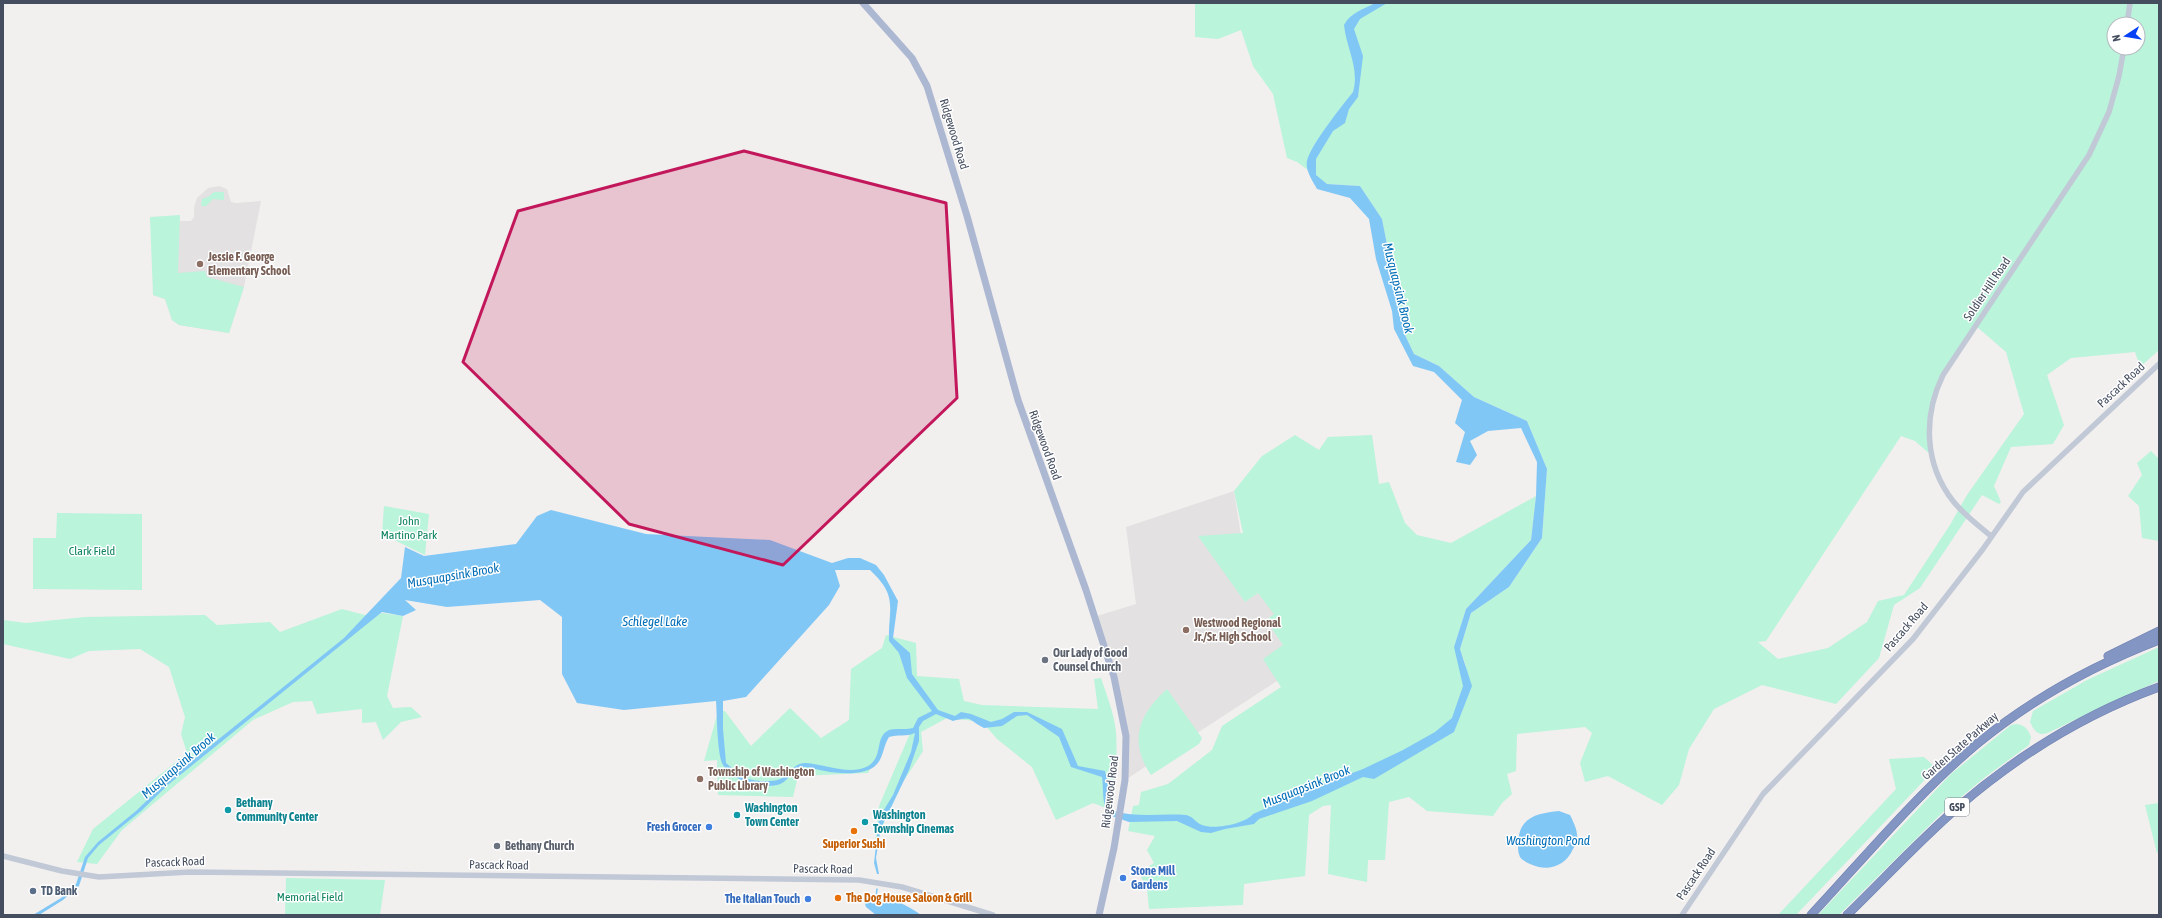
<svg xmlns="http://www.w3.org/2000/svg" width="2162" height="918" viewBox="0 0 2162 918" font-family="'Asap Condensed',sans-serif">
  <rect width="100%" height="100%" fill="#f2efef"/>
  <path fill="#e3e1e1" d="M219,186L227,189L231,202L236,203L261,201L244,287L229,333L179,325L172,320L165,299L153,295L180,221H191L194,217V207L197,198L208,188Z
    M1234,491L1241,536L1245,602L1258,593L1275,614L1266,620L1283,645L1277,681L1125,780L1124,721L1094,617L1136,604L1126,527Z"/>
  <path fill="#b9f4db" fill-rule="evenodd" d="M1195,3H2159V350L2140,367L2135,352L2071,358L2047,375L2064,425L2053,444L2011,447L1994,486L2001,502L1999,504L1982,495L1920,588L1894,605L1879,658L1836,704L1762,685L1714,709L1689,749L1679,785L1662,805L1608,776L1585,782L1580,763L1592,733L1585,727L1517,734L1516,771L1507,774L1512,794L1502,803L1493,816L1427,811L1409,797L1389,802L1385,860H1368L1367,882L1328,874L1331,805L1323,806L1309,815L1305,876L1244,884L1243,905L1149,909L1147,888L1141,877L1146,868L1154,863L1147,850L1155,836L1128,831L1133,806L1139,805L1141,792L1168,784L1212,750L1222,726L1281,687L1263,659L1283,645L1266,620L1274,614L1258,593L1245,602L1198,536L1243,533L1234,491L1262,456L1295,435L1319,450L1328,437L1372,435L1379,484L1389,482L1405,523L1417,535L1451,543L1536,496L1531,540L1466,609L1454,647L1466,666L1460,649L1471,613L1509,587L1542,538L1547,469L1527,421L1474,397L1439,366L1414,354L1405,335L1382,219L1360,186L1327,184L1297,162L1287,158L1273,94L1253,66L1241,30L1218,39L1195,37ZM2114,24H2138V48H2114ZM1976,326L2006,352L2024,414L1967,495L1950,525L1904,595L1878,601L1867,622L1828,648L1778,659L1758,642L1766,641L1901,436L1915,441L1931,455V408L1943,375Z
    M214,192H224V200L213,199L206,206H201L202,199L208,197Z
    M180,215L178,273L205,271L207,277L244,287L229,333L179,325L172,320L165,299L153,295L150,217Z
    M2151,451L2159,459V541L2142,538L2139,506L2128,496L2142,475L2137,463Z
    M384,506L429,514L425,555L382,534Z
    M57,513L142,514V590L33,589V538H56Z
    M342,609L365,615L383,613L403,616L387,696L393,708L411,707L422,717L401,722L383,740L376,722L362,723V709L317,714L312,701L293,702L253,720L122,830L97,864L77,862L93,829L187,753L181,734L185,717L169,667L140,649L89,651L70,659L3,644V620L26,623L85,617L205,615L217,625L270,622L280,632Z
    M886,635L916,643L917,676L959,679L964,701L982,705L1098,709L1094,679L1101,678C1107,696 1114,713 1116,732C1118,756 1114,788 1109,812L1106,808L1093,803L1056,820L1032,767L997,739L985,725L975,721L947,718L921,732L923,751L903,782L875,842L879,806L911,731L889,734L868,773L798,776L793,797L718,795L717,760L704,761L718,712L725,711L751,746L790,708L821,738L849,720L851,669L882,648Z
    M2159,647V681L2107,704L2050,732C2038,737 2035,732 2030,722L2033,711L2087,680Z
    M1167,689L1202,738L1199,744L1151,775C1128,741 1139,714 1167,689Z
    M2016,724C2025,725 2028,729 2031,737L2029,745L1984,778L1943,812L1839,915H1818L1951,774L2011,725Z
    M1924,757L1936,768L1796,915H1778L1896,789L1889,759Z
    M2159,803V852L2157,853L2145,805Z
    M286,878L385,880L380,915H285Z"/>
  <path fill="#81c7f5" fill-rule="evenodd" d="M1375,3H1387L1360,19L1354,29L1363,56L1358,97L1349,109L1345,123L1333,131L1316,159V175L1327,184L1360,186L1382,219L1405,335L1414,354L1439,366L1474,397L1527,421L1547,469L1542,538L1509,587L1471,613L1460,649L1472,686L1454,732L1374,779L1363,777L1312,801L1259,819L1254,824L1225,829L1211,833L1201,832L1177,821L1129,822L1109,815C1101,802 1104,792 1102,777L1071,767L1059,737L1027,715L1017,716L1002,726L984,728C966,719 974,716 953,721L936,714L923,721L919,727V741L909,770L881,828L876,858L879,874H877L874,863L879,818L893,795L911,752L915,733C906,737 898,734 889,737C883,746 884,756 877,764C867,776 839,774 825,771C818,770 810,767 804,767C792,769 788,783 777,785C759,789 733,781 723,765C717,755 717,714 716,701L624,710L577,703L562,674V617L540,600L447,607L405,600L416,610L403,616L382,612L169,784L141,811L99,845L88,858L79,886L63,900L39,915H33L61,898L76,884L85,857L98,842L136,811L167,781L344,638L401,578L405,547L424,556L516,544L537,516L551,510L646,534L770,540L832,563L848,558H860L876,565L884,575L898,601L893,638L910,653L912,674L938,710L955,716L961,712L971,714L991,722L1002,719L1014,712H1027L1062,729L1078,766L1105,771C1109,785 1108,798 1114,811C1138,818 1162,813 1186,815C1193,816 1196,823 1202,825C1214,830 1245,824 1253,814L1315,787L1363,769L1403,750L1435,732L1452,718L1463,686L1454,647L1466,609L1531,540L1536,496L1537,462L1521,428L1488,431L1470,441L1477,455L1470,465L1456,462L1465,432L1455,423L1462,400L1434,372L1413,366L1394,329L1392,311L1376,259L1369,219L1350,198L1317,189C1313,181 1305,171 1307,161C1311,144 1342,106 1353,92C1360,69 1346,47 1344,25C1351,12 1363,10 1375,3ZM835,570H870C899,597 888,608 889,641L899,653L907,678L932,711L918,718L913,728C906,730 893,728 889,730C873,738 885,758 866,767C850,775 823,764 806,763C795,763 791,771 784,777C779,780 774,781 769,781C748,782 742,777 726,763L723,729V701L746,697L829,605L840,586Z
    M1559,811L1570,815C1573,821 1577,829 1577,835C1578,840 1576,845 1573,849C1565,867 1547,872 1530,864C1526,862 1522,860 1520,857C1517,851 1518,841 1519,835C1523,815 1542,813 1559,811Z
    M874,897C892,897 907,905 921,915H876L866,907L864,901Z"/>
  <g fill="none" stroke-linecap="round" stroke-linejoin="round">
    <path stroke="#81c7f5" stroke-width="1.5" d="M876,897L877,889"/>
    <g stroke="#6d80af" stroke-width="9">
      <path id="highway" d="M2108,656L2159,631
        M1811,915C1865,857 1917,794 1978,743C2032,699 2094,665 2159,640
        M1847,915C1884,879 1919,841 1958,807C2017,756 2085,714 2159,687"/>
    </g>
    <path stroke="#c1c8d6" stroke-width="5.5" d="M2127,24L2130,3
      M1991,536C1978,525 1964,515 1953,501C1924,464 1923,416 1943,375L2089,155L2109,112L2119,76L2124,48
      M3,856L62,871L99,877L190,872L859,880L902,887L993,915
      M1682,915L1763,794L1913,639L1983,549L2023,492L2159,364"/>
    <path stroke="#acb8d1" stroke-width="7" d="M863,3L912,58L927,86L967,216L1018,400L1086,590L1114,677L1126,736L1125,780L1114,848L1099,915"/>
    <use href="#highway" stroke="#8295c3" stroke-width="8"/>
  </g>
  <path fill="#c2185b" fill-opacity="0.2" stroke="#c2185b" stroke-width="3" stroke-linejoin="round" d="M744,151L946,203L957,398L783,565L629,524L463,362L518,211Z"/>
  <g fill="#8d6e63" stroke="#fff" stroke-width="1.5">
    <circle cx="200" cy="264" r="4"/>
    <circle cx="1186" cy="630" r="4"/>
    <circle cx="700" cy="779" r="4"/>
  </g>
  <g fill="#6b7280" stroke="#fff" stroke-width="1.5">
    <circle cx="1045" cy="660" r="4"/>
    <circle cx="497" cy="846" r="4"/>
  </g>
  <g fill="#0f9aa8" stroke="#fff" stroke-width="1.5">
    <circle cx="228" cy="810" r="4"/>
    <circle cx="737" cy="815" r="4"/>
    <circle cx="865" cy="822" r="4"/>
  </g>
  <g fill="#3f7fe0" stroke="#fff" stroke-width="1.5">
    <circle cx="709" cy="827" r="4"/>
    <circle cx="1123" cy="878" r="4"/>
    <circle cx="808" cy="899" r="4"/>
  </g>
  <g fill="#e8710a" stroke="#fff" stroke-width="1.5">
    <circle cx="854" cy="831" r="4"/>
    <circle cx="838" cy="898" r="4"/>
  </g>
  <circle fill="#5c6f8a" stroke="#fff" stroke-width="1.5" cx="33" cy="891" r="4"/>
  <g text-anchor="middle" stroke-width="3" stroke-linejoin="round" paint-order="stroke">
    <rect fill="#fff" stroke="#7d838f" stroke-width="1" x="1945" y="798" width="24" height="18" rx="3"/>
    <g font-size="11" font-weight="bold" fill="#454e5f">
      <text x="1957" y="811">GSP</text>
    </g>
    <g font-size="12" fill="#454e5f" stroke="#fff">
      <text transform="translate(954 134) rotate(73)" y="4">Ridgewood Road</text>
      <text transform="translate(1987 289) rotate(-56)" y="4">Soldier Hill Road</text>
      <text transform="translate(2121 385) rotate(-43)" y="4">Pascack Road</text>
      <text transform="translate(1045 445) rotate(70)" y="4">Ridgewood Road</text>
      <text transform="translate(1906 627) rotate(-49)" y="4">Pascack Road</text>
      <text transform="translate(1960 746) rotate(-41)" y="4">Garden State Parkway</text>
      <text transform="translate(1110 792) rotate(-83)" y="4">Ridgewood Road</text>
      <text transform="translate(175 862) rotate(-2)" y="4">Pascack Road</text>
      <text transform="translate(499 865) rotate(1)" y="4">Pascack Road</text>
      <text transform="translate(823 869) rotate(1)" y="4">Pascack Road</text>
      <text transform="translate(1696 874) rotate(-56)" y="4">Pascack Road</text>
    </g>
    <g font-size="12" font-weight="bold" fill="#785e54" stroke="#fff" text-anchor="start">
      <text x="208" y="261">Jessie F. George<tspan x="208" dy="14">Elementary School</tspan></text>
      <text x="1194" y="627">Westwood Regional<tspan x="1194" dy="14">Jr./Sr. High School</tspan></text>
      <text x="708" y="776">Township of Washington<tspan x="708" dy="14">Public Library</tspan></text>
    </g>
    <g font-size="12" fill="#0d835e" stroke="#fff">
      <text x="409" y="525">John<tspan x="409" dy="14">Martino Park</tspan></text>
      <text x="92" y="555">Clark Field</text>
      <text x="310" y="901">Memorial Field</text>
    </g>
    <g font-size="12" font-weight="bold" fill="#5b616d" stroke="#fff" text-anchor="start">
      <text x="1053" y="657">Our Lady of Good<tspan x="1053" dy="14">Counsel Church</tspan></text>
      <text x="505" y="850">Bethany Church</text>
    </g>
    <g font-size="12" font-weight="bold" fill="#0d838f" stroke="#fff" text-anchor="start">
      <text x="236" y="807">Bethany<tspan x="236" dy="14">Community Center</tspan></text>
      <text x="745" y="812">Washington<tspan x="745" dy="14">Town Center</tspan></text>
      <text x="873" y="819">Washington<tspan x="873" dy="14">Township Cinemas</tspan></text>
    </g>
    <g font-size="12" font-weight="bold" fill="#366cbe" stroke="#fff" text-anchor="end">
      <text x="701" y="831">Fresh Grocer</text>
      <text x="1131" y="875" text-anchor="start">Stone Mill<tspan x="1131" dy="14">Gardens</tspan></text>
      <text x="800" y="903">The Italian Touch</text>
    </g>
    <g font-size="12" font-weight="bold" fill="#c56008" stroke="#fff">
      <text x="854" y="848">Superior Sushi</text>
      <text x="846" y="902" text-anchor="start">The Dog House Saloon &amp; Grill</text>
    </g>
    <g font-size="12" font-weight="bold" fill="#4e5e75" stroke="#fff" text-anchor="start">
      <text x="41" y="895">TD Bank</text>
    </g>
    <g font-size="13" font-style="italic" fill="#006eb7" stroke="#fff">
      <text transform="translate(1399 288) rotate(76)" y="5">Musquapsink Brook</text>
      <text transform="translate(453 575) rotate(-10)" y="5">Musquapsink Brook</text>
      <text x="655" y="626">Schlegel Lake</text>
      <text transform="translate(178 765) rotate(-41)" y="5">Musquapsink Brook</text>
      <text transform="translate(1306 786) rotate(-22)" y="5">Musquapsink Brook</text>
      <text x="1548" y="845">Washington Pond</text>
    </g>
  </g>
  <rect width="2162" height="918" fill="none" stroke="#454e5f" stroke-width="8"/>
  <g transform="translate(2126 36) rotate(258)"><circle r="19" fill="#ffffff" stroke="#b5b8bf"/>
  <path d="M0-3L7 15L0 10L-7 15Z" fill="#0641f5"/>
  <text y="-6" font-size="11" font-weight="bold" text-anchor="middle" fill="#454e5f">N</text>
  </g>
</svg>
